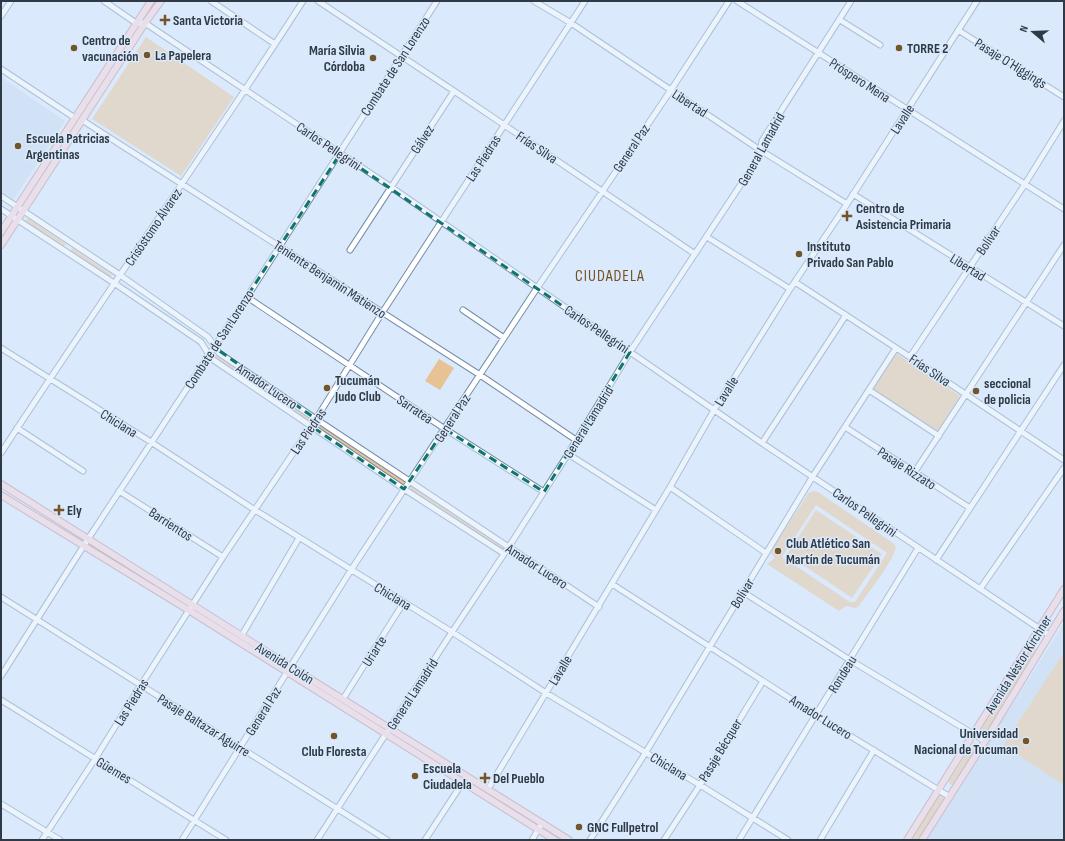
<svg xmlns="http://www.w3.org/2000/svg" width="1065" height="841" viewBox="0 0 1065 841" font-family="'Sofia Sans Condensed',sans-serif">
  <rect width="100%" height="100%" fill="#daeafc"/>
  <path fill="#c8daf0" d="M1,77L65,121L14,199L1,191Z
    M1064,622V840H926L1054,639Z"/>
  <path fill="#e7c295" fill-rule="evenodd" d="M146,37L234,97L181,176L92,119Z
    M28,218L66,244L64,246L25,221Z
    M73,248L112,275L110,277L70,251Z
    M214,351L218,354L312,419L310,422L212,355Z
    M896,353L960,396L938,431L873,389Z
    M439,359L454,368L440,390L425,381Z
    M316,422L407,482L403,486L314,425Z
    M410,484L505,547L503,550L407,489Z
    M814,491L818,492L893,543L896,547C892,564 869,591 859,606L856,608L846,606L839,611L767,564L775,558L771,553L772,549L806,497L808,493ZM816,505L887,553L855,602H850L782,557Z
    M816,510L882,554L852,598L787,554Z
    M1032,646L1037,649L986,733L980,729Z
    M1063,654H1064V785L1003,745Z
    M974,742L979,745L953,786L948,782Z
    M939,794L944,798L918,840H911Z"/>
  <g fill="none" stroke-linecap="round" stroke-linejoin="round">
    <g stroke="#768eaa" stroke-width="7">
      <path id="minor" d="M104,1L136,23H145L391,187L762,443L1049,635
        M211,1L275,44
        M318,1L454,91L695,254
        M534,1L571,23L760,150L847,204
        M737,1L1064,209
        M1,16L11,1
        M840,20L880,45
        M958,30L1064,97
        M1,69L75,118
        M82,120L480,375L576,440
        M853,194L1064,326
        M1,196L120,275L208,337L219,353L316,419L599,607
        M1,209L114,283L201,342L209,355L212,359L404,489L503,553
        M707,237L790,289
        M350,250L454,91
        M795,282L910,357L1064,460
        M247,297L445,429L544,492
        M463,310L504,338
        M1,348L151,442L255,510L452,632L546,693L700,785L788,840
        M910,357L1025,184L1064,121
        M869,390L939,436
        M845,427L970,508
        M17,428L83,471
        M762,443L846,315
        M1,453C100,301 205,154 303,1
        M568,454L656,510
        M914,473L1064,245
        M670,487L766,553
        M119,491L223,557
        M936,560L1064,365
        M612,584L816,715L950,797
        M980,589L1064,468
        M743,592L850,660L985,741
        M1,597L387,840
        M242,635L299,538
        M1,676L88,539L247,297L437,1
        M343,699L404,602
        M1,700L226,840
        M488,789L670,487L714,410L790,289L847,204L977,1
        M1,804L60,840
        M42,840L95,759L141,685L223,557L316,419L382,313L585,1
        M182,840L351,570L537,288L671,90L729,1
        M317,840L452,632L510,545L568,454L630,352L759,157L762,141L851,1
        M425,840L463,782
        M532,840L542,823
        M590,840L646,752L813,476L896,348
        M664,840L700,785L763,681
        M739,840L918,548
        M820,840L874,750"/>
    </g>
    <g stroke="#b18992" stroke-width="8">
      <path id="major" d="M1,232L151,1
        M1,245L145,23L161,1
        M1,484L291,667L569,840
        M1,495L190,611L555,840
        M907,840L1064,589
        M922,840L985,741L1064,611"/>
    </g>
    <use href="#minor" stroke="#fff" stroke-width="5"/>
    <use href="#major" stroke="#fad2d6" stroke-width="6"/>
  </g>
  <path d="M0 0H1065V841H0ZM340,154L630,352L544,492L445,429L404,489L311,426L316,419L214,347Z" fill="#daeafc" fill-opacity=".55" fill-rule="evenodd"/>
  <path fill="none" stroke="#0f766e" stroke-width="3" stroke-dasharray="8 5" stroke-linejoin="round" d="M340,154L630,352L544,492L445,429L404,489L311,426L316,419L214,347Z"/>
  <g fill="#74542a" stroke="#daeafc" stroke-width="1.5">
    <path d="M163 14h4v4h4v4h-4v4h-4v-4h-4v-4h4z"/>
    <circle cx="74" cy="48" r="4"/>
    <circle cx="899" cy="48" r="4"/>
    <circle cx="147" cy="55" r="4"/>
    <circle cx="373" cy="58" r="4"/>
    <circle cx="18" cy="146" r="4"/>
    <path d="M845 210h4v4h4v4h-4v4h-4v-4h-4v-4h4z"/>
    <circle cx="799" cy="254" r="4"/>
    <circle cx="327" cy="388" r="4"/>
    <circle cx="976" cy="391" r="4"/>
    <path d="M57 504h4v4h4v4h-4v4h-4v-4h-4v-4h4z"/>
    <circle cx="778" cy="551" r="4"/>
    <circle cx="334" cy="736" r="4"/>
    <circle cx="1026" cy="741" r="4"/>
    <circle cx="415" cy="776" r="4"/>
    <path d="M483 772h4v4h4v4h-4v4h-4v-4h-4v-4h4z"/>
    <circle cx="579" cy="827" r="4"/>
  </g>
  <g text-anchor="middle" stroke-width="3" stroke-linejoin="round" paint-order="stroke">
    <g font-size="14" font-weight="bold" fill="#303a46" stroke="#daeafc" text-anchor="start">
      <text x="173" y="25">Santa Victoria</text>
      <text x="82" y="45">Centro de<tspan x="82" dy="16">vacunación</tspan></text>
      <text x="907" y="53">TORRE 2</text>
      <text x="365" y="55" text-anchor="end">María Silvia<tspan x="365" dy="16">Córdoba</tspan></text>
      <text x="155" y="60">La Papelera</text>
      <text x="26" y="143">Escuela Patricias<tspan x="26" dy="16">Argentinas</tspan></text>
      <text x="856" y="213">Centro de<tspan x="856" dy="16">Asistencia Primaria</tspan></text>
      <text x="807" y="251">Instituto<tspan x="807" dy="16">Privado San Pablo</tspan></text>
      <text x="335" y="385">Tucumán<tspan x="335" dy="16">Judo Club</tspan></text>
      <text x="984" y="388">seccional<tspan x="984" dy="16">de policia</tspan></text>
      <text x="67" y="515">Ely</text>
      <text x="786" y="548">Club Atlético San<tspan x="786" dy="16">Martín de Tucumán</tspan></text>
      <text x="1018" y="738" text-anchor="end">Universidad<tspan x="1018" dy="16">Nacional de Tucuman</tspan></text>
      <text x="334" y="756" text-anchor="middle">Club Floresta</text>
      <text x="423" y="773">Escuela<tspan x="423" dy="16">Ciudadela</tspan></text>
      <text x="493" y="783">Del Pueblo</text>
      <text x="587" y="832">GNC Fullpetrol</text>
    </g>
    <g font-size="14" fill="#303a46" stroke="#daeafc">
      <text transform="translate(1011 63) rotate(32)" y="5">Pasaje O´Higgings</text>
      <text transform="translate(395 66) rotate(-57)" y="5">Combate de San Lorenzo</text>
      <text transform="translate(860 80) rotate(33)" y="5">Próspero Mena</text>
      <text transform="translate(690 103) rotate(33)" y="5">Libertad</text>
      <text transform="translate(902 119) rotate(-57)" y="5">Lavalle</text>
      <text transform="translate(422 139) rotate(-57)" y="5">Gálvez</text>
      <text transform="translate(329 146) rotate(34)" y="5">Carlos Pellegrini</text>
      <text transform="translate(537 147) rotate(34)" y="5">Frías Silva</text>
      <text transform="translate(631 148) rotate(-56)" y="5">General Paz</text>
      <text transform="translate(761 149) rotate(-61)" y="5">General Lamadrid</text>
      <text transform="translate(483 158) rotate(-57)" y="5">Las Piedras</text>
      <text transform="translate(153 227) rotate(-56)" y="5">Crisóstomo Álvarez</text>
      <text transform="translate(988 240) rotate(-56)" y="5">Bolívar</text>
      <text transform="translate(968 267) rotate(32)" y="5">Libertad</text>
      <text transform="translate(330 279) rotate(33)" y="5">Teniente Benjamín Matienzo</text>
      <text transform="translate(597 329) rotate(34)" y="5">Carlos Pellegrini</text>
      <text transform="translate(219 339) rotate(-57)" y="5">Combate de San Lorenzo</text>
      <text transform="translate(930 370) rotate(34)" y="5">Frías Silva</text>
      <text transform="translate(267 386) rotate(34)" y="5">Amador Lucero</text>
      <text transform="translate(726 391) rotate(-58)" y="5">Lavalle</text>
      <text transform="translate(415 409) rotate(34)" y="5">Sarratea</text>
      <text transform="translate(452 418) rotate(-57)" y="5">General Paz</text>
      <text transform="translate(588 422) rotate(-58)" y="5">General Lamadrid</text>
      <text transform="translate(119 423) rotate(32)" y="5">Chiclana</text>
      <text transform="translate(308 431) rotate(-56)" y="5">Las Piedras</text>
      <text transform="translate(907 468) rotate(33)" y="5">Pasaje Rizzato</text>
      <text transform="translate(865 512) rotate(35)" y="5">Carlos Pellegrini</text>
      <text transform="translate(171 524) rotate(33)" y="5">Barrientos</text>
      <text transform="translate(537 566) rotate(33)" y="5">Amador Lucero</text>
      <text transform="translate(742 593) rotate(-59)" y="5">Bolívar</text>
      <text transform="translate(393 596) rotate(31)" y="5">Chiclana</text>
      <text transform="translate(374 651) rotate(-58)" y="5">Uriarte</text>
      <text transform="translate(285 663) rotate(32)" y="5">Avenida Colón</text>
      <text transform="translate(1018 664) rotate(-58)" y="5">Avenida Néstor Kirchner</text>
      <text transform="translate(560 670) rotate(-59)" y="5">Lavalle</text>
      <text transform="translate(842 674) rotate(-58)" y="5">Rondeau</text>
      <text transform="translate(412 694) rotate(-57)" y="5">General Lamadrid</text>
      <text transform="translate(131 702) rotate(-58)" y="5">Las Piedras</text>
      <text transform="translate(263 711) rotate(-58)" y="5">General Paz</text>
      <text transform="translate(821 717) rotate(32)" y="5">Amador Lucero</text>
      <text transform="translate(204 725) rotate(32)" y="5">Pasaje Baltazar Aguirre</text>
      <text transform="translate(720 750) rotate(-59)" y="5">Pasaje Bécquer</text>
      <text transform="translate(669 766) rotate(31)" y="5">Chiclana</text>
      <text transform="translate(114 770) rotate(31)" y="5">Güemes</text>
    </g>
    <g font-size="16" letter-spacing="1" fill="#73501f" stroke="#daeafc">
      <text x="610" y="281">CIUDADELA</text>
    </g>
  </g>
  <rect width="1065" height="841" fill="none" stroke="#303a46" stroke-width="4"/>
  <g transform="translate(1033 32) rotate(289)" stroke="#daeafc" stroke-width="3" paint-order="stroke">
  <path d="M0-3L7 15L0 10L-7 15Z" fill="#303a46"/>
  <text y="-6" font-size="11" font-weight="bold" text-anchor="middle" fill="#303a46">N</text>
  </g>
</svg>
